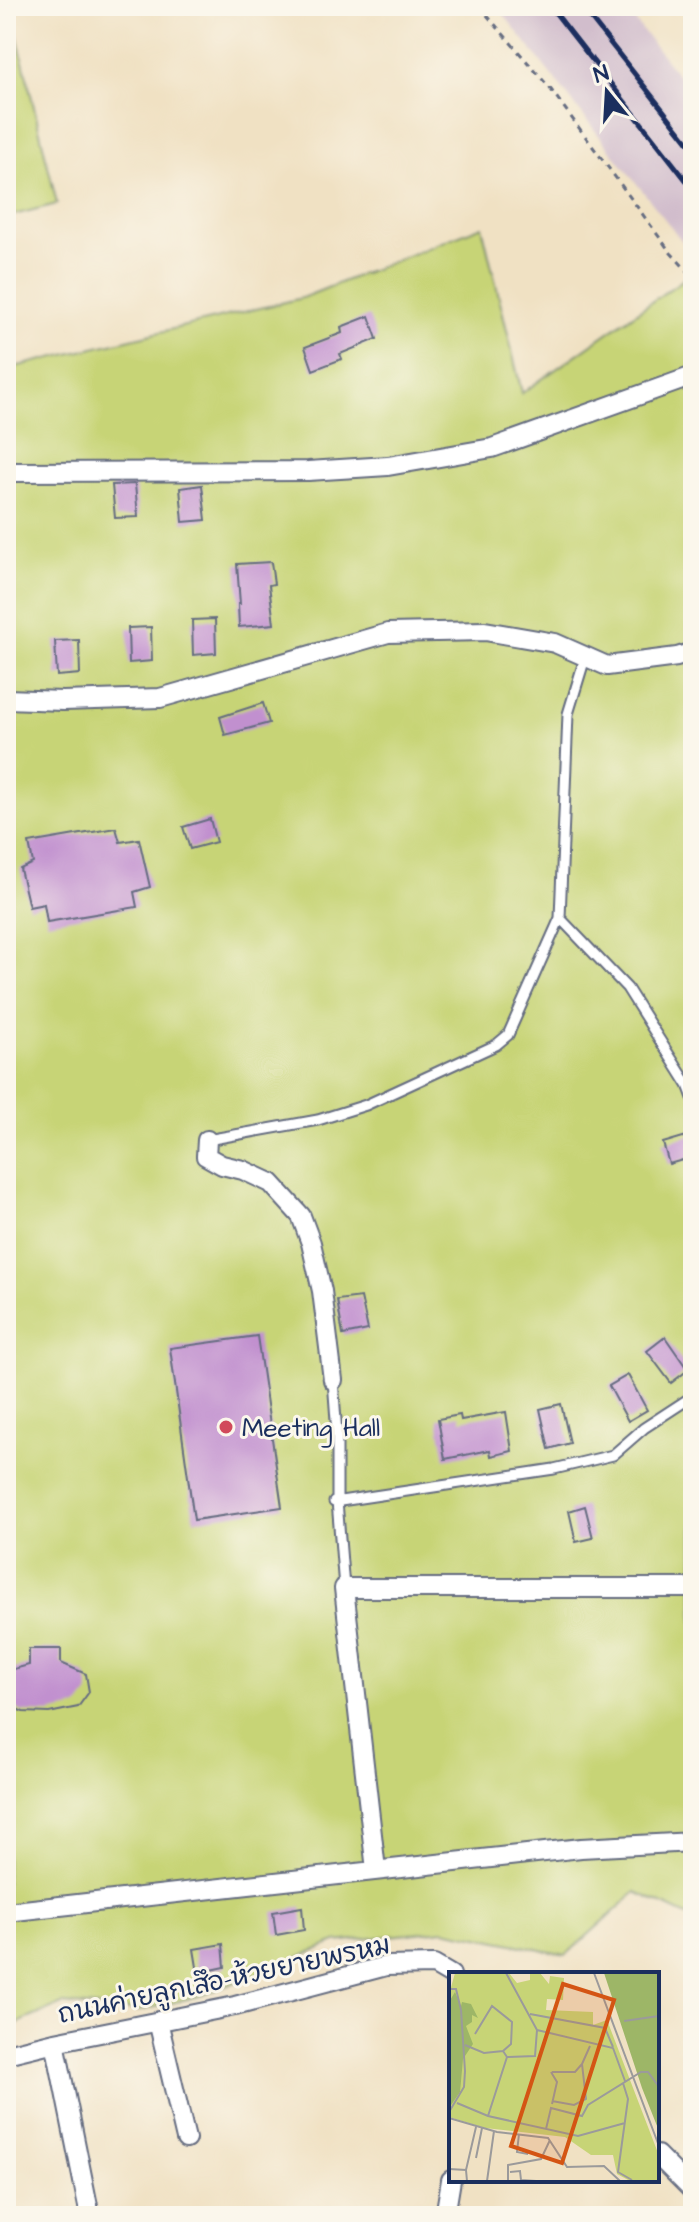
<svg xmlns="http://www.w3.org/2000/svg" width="699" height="2222" viewBox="0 0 699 2222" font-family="'Architects Daughter','Playpen Sans Thai',sans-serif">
  <rect width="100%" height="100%" fill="#fbf7ec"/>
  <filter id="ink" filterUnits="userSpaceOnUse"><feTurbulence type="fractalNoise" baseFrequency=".0125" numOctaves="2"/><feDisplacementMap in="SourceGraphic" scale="16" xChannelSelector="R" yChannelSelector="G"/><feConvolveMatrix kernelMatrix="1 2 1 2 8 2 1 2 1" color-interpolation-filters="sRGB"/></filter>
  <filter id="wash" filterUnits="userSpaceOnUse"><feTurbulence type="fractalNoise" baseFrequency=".006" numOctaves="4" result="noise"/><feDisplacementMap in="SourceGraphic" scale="32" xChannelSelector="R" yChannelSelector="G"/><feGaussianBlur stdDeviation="1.8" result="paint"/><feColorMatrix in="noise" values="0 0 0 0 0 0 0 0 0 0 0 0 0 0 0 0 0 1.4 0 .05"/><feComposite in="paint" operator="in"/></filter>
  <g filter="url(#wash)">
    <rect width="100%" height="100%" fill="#f0e1c3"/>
    <path fill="#d1bdcc" d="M497,6H623L693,94V255Z"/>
    <path fill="#c7d476" stroke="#71826a" stroke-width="2" d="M6,6H10L57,204L6,217Z
      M482,226L522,393L691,274L693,278V1919L636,1892L566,1955L444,1930L336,1942L203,1995L140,2011L63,2004L6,2028V369L302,298Z"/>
    <g id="blocks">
      <path fill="#c190cf" d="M369,316L377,339L340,354L342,359L313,370L305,347L342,333L341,327Z
        M135,484L138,517L115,518L112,485Z
        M202,485L206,520L183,522L180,488Z
        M271,562L274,584L269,585L274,624L239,627L238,604H240L237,564Z
        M215,619L216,653L193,655L192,620Z
        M151,627L152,661L129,663L128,628Z
        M79,640L80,674L57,676L55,641Z
        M263,703L269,723L225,735L220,717Z
        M210,819L216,842L190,849L183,827Z
        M116,828L120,842L139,839L150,887L134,892L137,907L47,922L44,904L29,907L20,869L33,863L29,843Z
        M693,1134V1157L669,1164L663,1143Z
        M361,1297L368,1330L343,1335L337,1300Z
        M257,1336L282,1507L194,1520L170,1348Z
        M665,1337L688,1370L671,1383L647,1351Z
        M628,1375L647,1410L628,1421L609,1386Z
        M561,1404L570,1443L549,1449L540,1409Z
        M506,1412L512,1451L491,1456L490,1450L445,1459L438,1419L460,1415L461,1420Z
        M585,1506L593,1538L576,1542L569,1511Z
        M29,1649H61V1663L86,1674L89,1692L78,1707L49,1713L23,1712L6,1704V1671L29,1665Z
        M302,1907L304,1930L276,1935L273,1912Z
        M223,1944L225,1967L198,1973L194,1949Z"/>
    </g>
  </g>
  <g filter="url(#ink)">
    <use href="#blocks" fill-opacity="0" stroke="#666d81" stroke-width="2"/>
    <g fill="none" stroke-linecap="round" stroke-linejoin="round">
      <g stroke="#666d81" stroke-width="13">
        <path id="service" d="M585,658L568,714L560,918L627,988L688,1085L693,1098
          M207,1140L318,1120L366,1105L496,1045L508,1035L560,918
          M333,1380L337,1434V1501L344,1588
          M334,1502L554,1469L613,1455L644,1428L693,1396"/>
      </g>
      <g stroke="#666d81" stroke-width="22">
        <path id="minor" d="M6,472L308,471L388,466L492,448L693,376
          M6,699L63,701L160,698L388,633L485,631L555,643L607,666L677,657L693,652
          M207,1140L206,1156L222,1165L243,1170L271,1183L301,1216L311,1243L322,1291L333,1380
          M376,1870L344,1588H693
          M6,1912L581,1848L693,1842
          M158,2021L186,2139
          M55,2042L90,2216
          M6,2054L55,2042L235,2006L386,1966L434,1965L451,1975
          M657,2155L693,2191
          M445,2216L451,2180"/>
      </g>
      <path stroke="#666d81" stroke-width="3" stroke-dasharray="6 6" stroke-linecap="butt" d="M479,6L549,87L671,253L693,277"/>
      <use href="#service" stroke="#fff" stroke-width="9"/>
      <use href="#minor" stroke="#fff" stroke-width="18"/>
      <path stroke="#1b2f5e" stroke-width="5" d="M550,6L693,189
        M581,6L693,148"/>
    </g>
  </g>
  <circle fill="#d1495b" stroke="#fbf7ec" stroke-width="3" cx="226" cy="1427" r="8"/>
  <g text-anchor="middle" stroke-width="6" stroke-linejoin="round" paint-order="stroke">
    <g font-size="26" fill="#1b2f5e" stroke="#fbf7ec" text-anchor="start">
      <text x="242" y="1436">Meeting Hall</text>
    </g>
    <g font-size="26" fill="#1b2f5e" stroke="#fbf7ec">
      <text transform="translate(224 1979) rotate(-12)" y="9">ถนนค่ายลูกเสึอ-ห้วยยายพรหม</text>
    </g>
  </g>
  <g transform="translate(449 1972)">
    <rect width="210" height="210" fill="#f0e1c3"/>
    <path d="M6,1H60L68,11L81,8V2L91,1L100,12L101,4L115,6L114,28L98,27L97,38L144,40V53L158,48L209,181L210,209H181L168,202L164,183H142L116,165L36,156L0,145L1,19Z" fill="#c7d476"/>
    <path d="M155,1H210V159L193,116ZM6,20L12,34L13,30L22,32L29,46L23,43V50L17,54L24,72L14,87L11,120L0,136V30Z" fill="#9db667"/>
    <path fill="none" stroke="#9b9a9b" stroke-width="2" d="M145,1L210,174M0,17H7L12,38L16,99L15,115L0,140M81,42L156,56L164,75M175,49L210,44M88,58L164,76L176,109M16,73L35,81L54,79L62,72L63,50L43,34L26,62M54,79L58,85L86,84L88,58L57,1M102,100L108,110L103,132M103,100H126L133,92M174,111L179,127L169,200L183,208M103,129L125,133L137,127L133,92L141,74M8,131L39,144L129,164L176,151M39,144L58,85M0,146L48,160L99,166L118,195L155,194L171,209M97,157L102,136L133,144L139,133L192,100H199L210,115M70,162L68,180L79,182M27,186L33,156M0,197L17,198L18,209M17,198L27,155M61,200L71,199L72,208L87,209M38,209L45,159M59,209V193L92,187L101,168"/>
    <path fill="#d45514" fill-opacity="0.15" stroke="#d45514" stroke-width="4" d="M114,12L165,28L113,191L62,174Z"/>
    <rect width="210" height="210" fill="none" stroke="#1b2f5e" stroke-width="4"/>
  </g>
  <rect width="699" height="2222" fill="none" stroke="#fbf7ec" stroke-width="32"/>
  <g transform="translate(607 92) rotate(342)" stroke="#fbf7ec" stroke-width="6" paint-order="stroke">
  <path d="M0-6L14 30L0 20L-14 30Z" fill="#1b2f5e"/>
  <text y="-12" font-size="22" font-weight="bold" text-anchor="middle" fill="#1b2f5e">N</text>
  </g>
</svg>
